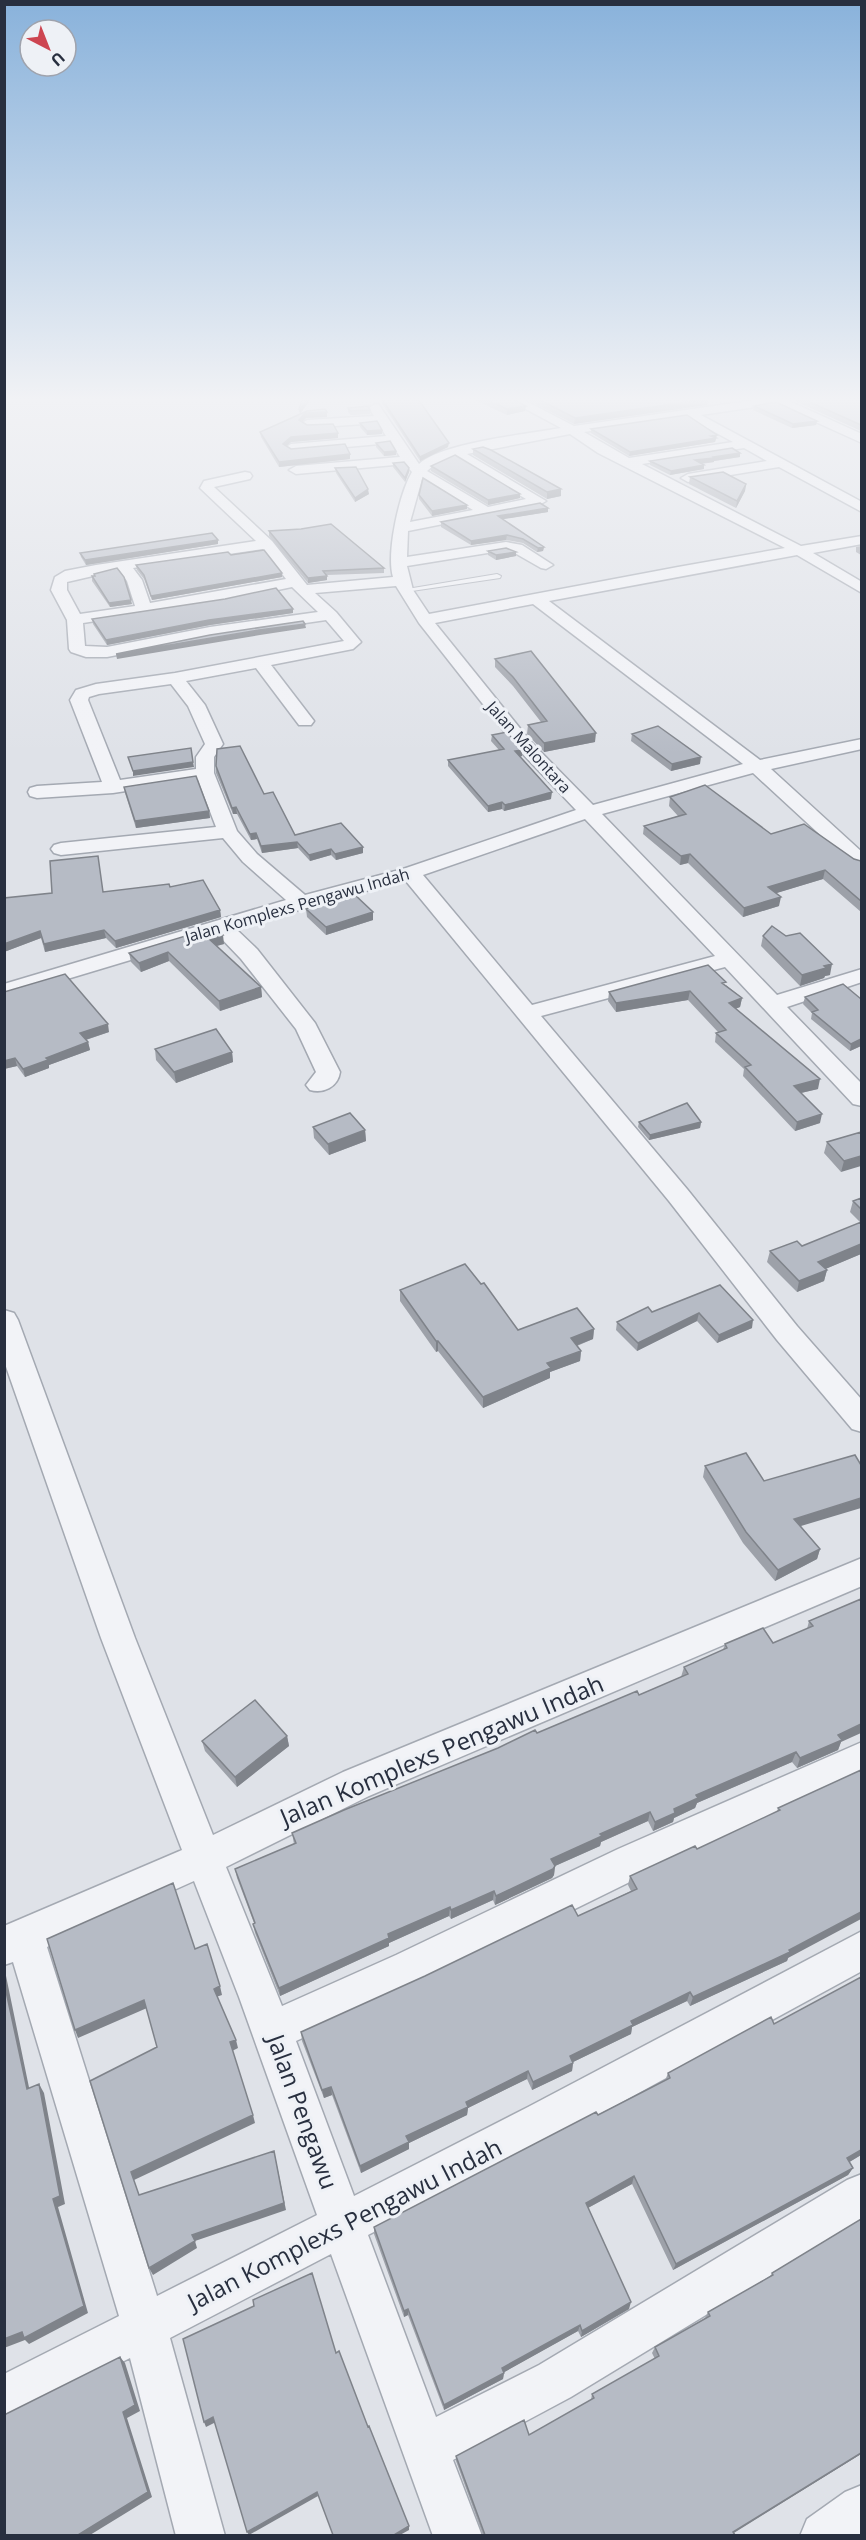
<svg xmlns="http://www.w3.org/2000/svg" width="866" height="2540" viewBox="0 0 866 2540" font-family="'Open Sans',sans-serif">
  <rect width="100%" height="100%" fill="#dfe2e8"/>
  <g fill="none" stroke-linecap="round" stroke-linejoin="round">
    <g stroke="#a4a9b2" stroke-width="2">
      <path id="service" d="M497,574L501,576L500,578L405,592L401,590Z"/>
    </g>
    <g stroke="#a4a9b2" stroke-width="3">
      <path id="minor" d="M507,399H522L574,426L762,399H791L789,401L862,434V443L776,404L701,415L862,502V512L779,467L688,482L681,478L688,474L767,461L744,448L642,464L801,546L862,536V544L813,553L862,582V593L797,555L549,601L760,760L862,739V749L771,769L862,852V869L855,867L753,773L602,814L777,995L862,969V982L787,1007L862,1084V1106L853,1104L725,967L541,1016L687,1189L797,1326L862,1400V1432L852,1429L777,1340L669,1201L405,880L235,928L257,949L315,1023L340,1072C338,1087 323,1094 310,1090L306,1085L316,1072L296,1029L241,959L217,934L4,998V984L286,900L243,862L223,838L61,855L54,853L51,849L54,845L61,843L216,827L198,780L113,793L37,798L30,796L28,792L30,788L37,786L102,782L70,700L76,690L96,684L175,673L344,641L326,620L210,637L107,657H86L71,652L69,649L67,620L51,590L55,577L65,571L96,565L256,541L200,488L204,481L245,472L250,473L252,476L250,479L214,487L272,541L307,585L393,577C386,554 399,494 412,472L405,464L296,474L289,470L296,466L400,457L391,443L291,452L285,448L291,444L386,436L378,423L307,428L301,424L307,420L374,416L369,408L375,404L379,405L419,464C441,443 528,434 561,428ZM687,417L733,442L629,458L584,432ZM570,434L598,453L785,548L678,567L429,614L413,590L407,566L506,550L513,552L541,568L546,569L553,565L522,545L506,542L407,557L408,531L539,505L546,501L467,454ZM455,457L526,499L488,507L427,471L434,465ZM422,479L473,510L410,522ZM263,549L286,579L150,603L142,580L133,568ZM119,570L127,581L135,606L80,614L67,590V582ZM396,586L419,623L519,750L576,810L403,869L305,895L257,854L237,831L214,773V757L223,744L205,705L186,681L256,668L299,725H311L314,721L271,665L353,649L361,642L336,612L315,593ZM292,587L318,612L210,627L107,647L85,646L83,623L225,601ZM533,604L743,764L593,805L531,742L435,623ZM171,684L188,706L205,744L196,757V769L120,780L88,700L89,697L99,694ZM585,819L715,956L532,1005L423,875Z
        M4,1310L14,1313L18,1320L135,1638L213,1835L343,1772L862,1558V1586L369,1796L226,1867L282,2006L396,1955L618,1849L862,1742V1776L644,1875L424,1983L296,2041L354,2196L528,2107L862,1931V1971L558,2137L368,2235L436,2417L539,2365L847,2180L862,2174V2220L571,2397L453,2460L482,2536H433L331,2254L170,2338L225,2536H176L130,2358L4,2422V2374L119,2316L13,1962L4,1965V1926L182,1850L101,1638L4,1361ZM194,1881L239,1997L317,2215L157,2296L47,1947Z
        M862,2485V2536H800L807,2519L845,2492Z"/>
    </g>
    <use href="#service" fill="#f2f3f7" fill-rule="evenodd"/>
    <use href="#minor" fill="#f2f3f7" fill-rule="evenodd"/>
  </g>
  <path fill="#9da1a9" d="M382,399L448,447L420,461L382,403Z
    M473,399H513L525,411L507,415Z
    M526,399H708L707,405L574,424Z
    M795,399H861V431L795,401Z
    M754,406L817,421L816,425L792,428L753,410Z
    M348,408L370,410V414L351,415L348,412Z
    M300,414L327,417L306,418L302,422L307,425L338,438L291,442L286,446L291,449L350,454V459L279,467L261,437L260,432Z
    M360,423L382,434L367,435L360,427Z
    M591,429L716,439L715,442L629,456L591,433Z
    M376,443L396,451V455L384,456L376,447Z
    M473,449L561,489V496L547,499L473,455Z
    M740,457L714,461V462L702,464L704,469L670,475L650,465V461Z
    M393,463L409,472L405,482L393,467Z
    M431,466L520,494V498L488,505L431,471Z
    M335,468L369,494L355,502L336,473Z
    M690,477L746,484L745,491L736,508L689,484Z
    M419,495L467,509L432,516L419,499Z
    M548,508V512L503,519L544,547L543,551L537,552L523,543L506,540L471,545L441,527V522Z
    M269,531L384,568V573L327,575V580L308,583L269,536Z
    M218,544L86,565L81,557L80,553Z
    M861,546V555L856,552V547Z
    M488,551L516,552V556L496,560L488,555Z
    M231,555L282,577L152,600L144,579L137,570L136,565Z
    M94,574L132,604L110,607L92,581V576H94Z
    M293,613L210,625L107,645L93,624L92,619Z
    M495,659L595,742L544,752L527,734L528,725L541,722L513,686L495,667Z
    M632,734L700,764L671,771L631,741Z
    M492,735L522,756L520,757L551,799L504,811L502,809L488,812L448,766V760L499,750L491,741Z
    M216,766L264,794L295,835L363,853L336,860L331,855L310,861L298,848L262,853L257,839L251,840L237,814H233L216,773Z
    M124,787L209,811L210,818L136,828L125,793Z
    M670,797L771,834L861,861V912L823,879L776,893L779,906L743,917L688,863L680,865L643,834L644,826L678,816L669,806Z
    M170,887L220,910L221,917L116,948L106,938L45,952L41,938L4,952L103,892Z
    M306,909L373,920L326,935L307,917Z
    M763,936H786L830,975L825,976L824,978L800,986L761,946Z
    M224,944L216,946L261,987L262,997L220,1011L169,961L141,972L131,962L129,953Z
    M726,985L742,998L740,1007L735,1009L818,1089L801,1093L820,1123L795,1131L743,1076L744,1069L715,1042L716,1033L718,1032L688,1000L616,1012L608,1001L609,992Z
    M4,992L109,1032L86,1040L88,1042L90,1050L49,1065V1068L25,1077L17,1066L4,1069Z
    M805,997L861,999V1046L850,1051L811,1019L812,1013L803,1004Z
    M155,1049L232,1052L233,1062L176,1083L156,1060Z
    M639,1122H701L700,1128L649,1140L638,1127Z
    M313,1127L365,1130L366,1141L329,1155L314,1138Z
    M861,1132L841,1172L824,1153L827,1142Z
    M861,1198V1254L825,1269L827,1270L824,1281L797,1292L767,1262L770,1251L802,1246L861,1223L850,1212L853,1201Z
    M720,1285L752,1328L717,1343L697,1321L637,1351L616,1330L617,1322L652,1312Z
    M400,1290L518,1330L594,1329L593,1339L577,1346L581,1351L580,1361L550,1372V1378L483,1408L438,1351L436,1352L400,1301Z
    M705,1466L764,1481L820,1549L817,1559L775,1581L743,1543L703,1477Z
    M861,1599L841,1742L838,1750L797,1768L792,1762L697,1803L695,1808L674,1818L673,1822L653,1831L648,1821L601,1842L600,1846L555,1866L554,1875L552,1878L495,1905L493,1900L451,1919L449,1916L389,1943V1946L280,1996L255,1933L253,1924L254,1923L237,1878L235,1869L294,1844L292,1833L537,1733L639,1695L681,1677L684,1667L723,1650L725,1644L773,1643L807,1629L809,1621Z
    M287,1736L289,1746L237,1787L205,1751L202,1741Z
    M861,1770L787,1961L690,2006L687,2001L632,2027L631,2034L573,2062L572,2071L532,2090L527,2079L468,2108L467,2115L409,2143V2149L361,2173L332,2095L324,2098L302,2041L301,2032L578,1916L631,1891L628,1885L630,1876L697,1849L777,1812L778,1808Z
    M668,2073L861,2155L849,2162L853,2168L848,2175L673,2270L632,2184L588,2208L629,2309L581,2337L578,2331L504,2372L503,2379L444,2410L408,2315L404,2317L374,2234V2227L665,2081Z
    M861,2219V2454L734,2533L735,2535H483L456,2461V2456L529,2435L591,2400L592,2394L655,2359L652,2353L655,2347L705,2318L708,2312L770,2277L772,2273Z"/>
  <path fill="#7f838a" d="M308,399H311L300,414L299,410Z
    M708,399L707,405L574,424L575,418Z
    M526,406L525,411L507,415V409Z
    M327,412V417L306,418L299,425V420L305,413Z
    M817,421L816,425L792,428L793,424Z
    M382,430V434L367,435V431Z
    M338,433V438L291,442L283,449V444L291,437Z
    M717,435L715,442L629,456L630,452Z
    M449,443L448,447L420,461V457Z
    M396,451V455L384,456V452Z
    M740,453V457L714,461V462L695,464V460L713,457Z
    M350,454V459L279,467V462Z
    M704,465V469L670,475L671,471Z
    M409,468V472L405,482V478Z
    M746,484L745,491L736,508L737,501Z
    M368,489L369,494L355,502V498Z
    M561,489V496L547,499V492Z
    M520,494V498L488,505V500Z
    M467,505V509L432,516V511Z
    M548,508V512L498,520V516Z
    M507,535L506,540L471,545V541Z
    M218,540V544L86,565L85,560Z
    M544,547L543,551L537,552L538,548Z
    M516,552V556L496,560V555Z
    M282,573V577L152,600L151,596Z
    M327,576V580L308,583V578Z
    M131,600L132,604L110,607L109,603Z
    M293,609V613L210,625L107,645L106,640L209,620Z
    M305,624L306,628L260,635L117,659L116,654L259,630Z
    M596,733L595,742L544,752V743Z
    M522,750V756L515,758V751Z
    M701,757L700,764L671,771L672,764Z
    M193,762L194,767L133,776V771Z
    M552,792L551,799L504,811L505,805Z
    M502,802V809L488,812V806Z
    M236,807L237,814H233L232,808Z
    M209,811L210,818L136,828L135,821Z
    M256,833L257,839L251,840L250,834Z
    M297,842L298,848L262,853L261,846Z
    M363,847V853L336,860L335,854Z
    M331,849V855L310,861L309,855Z
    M690,854L688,863L680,865L681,856Z
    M825,870L823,879L767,896L768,887Z
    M781,897L779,906L743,917L744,908Z
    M220,910L221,917L116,948L115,941Z
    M373,912V920L326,935V927Z
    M104,930L106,938L45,952L44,944Z
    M40,931L41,938L4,952V944Z
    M223,935L224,944L209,948L208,938Z
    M168,952L169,961L141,972L139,963Z
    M832,964L830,975L825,976L824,978L800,986L802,975L824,966Z
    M261,987L262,997L220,1011L219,1001Z
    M690,991L688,1000L616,1012V1003Z
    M742,998L740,1007L727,1012L729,1003Z
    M108,1024L109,1032L82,1041L80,1033Z
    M861,1039V1046L850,1051L851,1044Z
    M88,1042L90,1050L49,1065V1068L25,1077L23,1069L46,1058Z
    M232,1052L233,1062L176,1083L174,1072Z
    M15,1058L17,1066L4,1069V1061Z
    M820,1079L818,1089L792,1095L794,1086Z
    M822,1114L820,1123L795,1131L797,1122Z
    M701,1122L700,1128L649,1140L650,1135Z
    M365,1130L366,1141L329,1155L328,1144Z
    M861,1156V1166L841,1172L844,1161Z
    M861,1244V1254L816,1273L818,1262Z
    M827,1270L824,1281L797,1292L799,1281Z
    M699,1313L697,1321L637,1351L638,1343Z
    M753,1320L752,1328L717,1343L719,1335Z
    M594,1329L593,1339L570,1348L571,1338Z
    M436,1341H438V1351L436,1352Z
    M581,1351L580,1361L550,1372V1378L483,1408V1397L547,1363Z
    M861,1498V1508L791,1529L794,1519Z
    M820,1549L817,1559L775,1581L778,1570Z
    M861,1724V1733L841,1742L838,1750L797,1768L800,1758L838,1735Z
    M287,1736L289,1746L237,1787L235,1777Z
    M796,1752L792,1762L697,1803L695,1808L674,1818L673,1822L653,1831L655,1822L696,1795Z
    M650,1812L648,1821L601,1842L600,1846L555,1866L554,1875L552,1878L495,1905L496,1896L551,1859L600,1834Z
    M494,1891L493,1900L451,1919V1910Z
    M450,1907L449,1916L389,1943V1946L280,1996L279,1988L388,1934Z
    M861,1912V1919L788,1958L787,1961L690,2006L693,1997L789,1950Z
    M4,1970L5,1971L31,2097L27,2089L4,1982Z
    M220,1986L222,1995L216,1997L214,1989Z
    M690,1992L687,2001L632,2027L631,2034L569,2064L570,2056L631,2021Z
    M144,2000L147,2008L78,2038L75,2030Z
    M236,2040L238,2048L232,2051L230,2042Z
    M573,2063L572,2071L532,2090L533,2082Z
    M528,2071L527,2079L468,2108L467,2115L409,2143V2149L361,2173L360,2166L406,2136L466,2102Z
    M39,2084L44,2093L65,2204L58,2207L88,2313L29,2344L25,2340L4,2348V2339L53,2199Z
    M331,2087L332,2095L324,2098L322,2090Z
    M253,2115L255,2123L134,2180L131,2172Z
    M861,2150V2155L843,2166L847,2158Z
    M274,2151L286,2210L195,2241L192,2235Z
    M853,2168L848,2175L673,2270L676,2264Z
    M634,2176L632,2184L584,2210L586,2203Z
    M195,2241L197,2248L153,2275L149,2268Z
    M631,2302L629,2309L581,2337L582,2331Z
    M408,2309V2315L404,2317V2311Z
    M580,2325L578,2331L501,2374L502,2368Z
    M120,2357L125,2363L140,2411L127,2418L152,2497L90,2535H78L123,2412Z
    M504,2373L503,2379L444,2410V2405Z
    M213,2417L216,2422L206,2427L204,2422Z
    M861,2453V2454L730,2535L733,2532Z
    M317,2492L318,2496L249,2535L247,2532Z
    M409,2526V2530L400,2535H394Z"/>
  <path fill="#b6bbc5" stroke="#7f838a" stroke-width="1.5" d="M302,399H308L299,410Z
    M382,399H418L449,443L420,457Z
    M485,399H513L526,406L507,409Z
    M538,399H708L575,418Z
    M803,399H861V425Z
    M776,402L817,421L793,424L754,406Z
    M368,406L370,410L350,411L348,408Z
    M325,409L327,412L305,413L299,420L307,425L333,424L338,433L291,437L283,444L291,449L345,444L350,454L279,462L260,432L307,411Z
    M687,415L717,435L711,436L716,438L630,452L591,429Z
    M377,421L382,430L367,431L360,423Z
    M390,441L396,451L384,452L376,443Z
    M483,447L491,450L561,489L547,492L473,449Z
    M732,448L740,453L713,457L714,458L695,460L704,465L671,471L650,461Z
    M455,455L520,494L488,500L431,466Z
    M404,462L409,468L405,478L393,463Z
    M356,467L368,489L355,498L335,468Z
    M723,472L746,484L737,501L690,477Z
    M423,478L467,505L432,511L419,495Z
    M540,503L548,508L498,516L544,547L538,548L523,539L507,535L471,541L441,522Z
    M331,524L384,568L323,571L327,576L308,578L269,531L301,529Z
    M212,533L218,540L85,560L80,553Z
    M506,548L516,552L496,555L488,551Z
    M264,550L282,573L151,596L144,575L136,565L228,552L231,555Z
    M117,568L124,577L131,600L109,603L92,576H95L94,574Z
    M276,588L293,609L209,620L106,640L92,619L225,599Z
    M303,621L305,624L259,630L116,654L210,635Z
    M531,651L596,733L544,743L528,725L547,721L513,677L495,659Z
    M658,726L701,757L672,764L632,734Z
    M507,732L522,750L515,751L552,792L505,805L502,802L488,806L448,760L504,749L492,735Z
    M240,746L264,794L273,792L295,835L341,823L363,847L335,854L331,849L309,855L297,842L261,846L256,833L250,834L236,807L232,808L216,766L217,749Z
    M191,748L193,762L133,771L128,757Z
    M196,776L209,811L135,821L124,787Z
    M705,785L771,834L804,824L854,859L861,861V901L825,870L768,887L781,897L744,908L690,854L681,856L644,826L686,814L670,797Z
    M98,856L103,892L169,884L170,887L203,880L220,910L115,941L104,930L44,944L40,931L4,944V898L52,893L50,861Z
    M354,894L373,912L326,927L306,909Z
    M772,926L786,936L800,933L832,964L824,966L826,968L802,975L763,936Z
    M215,927L223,935L208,938L261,987L219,1001L168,952L139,963L129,953Z
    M708,965L726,982L722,983L742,998L729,1003L820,1079L794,1086L822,1114L797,1122L745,1067L751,1065L716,1033L726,1030L690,991L616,1003L609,992Z
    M65,974L108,1024L80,1033L88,1042L46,1058L48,1060L23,1069L15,1058L4,1061V992Z
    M843,984L861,999V1039L851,1044L812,1012L818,1010L805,997Z
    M216,1029L232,1052L174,1072L155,1049Z
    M687,1103L701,1122L650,1135L639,1122Z
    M350,1113L365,1130L328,1144L313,1127Z
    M861,1132V1156L844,1161L827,1142Z
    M861,1198V1209L853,1201Z
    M861,1222V1244L818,1262L827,1270L799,1281L770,1251L797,1241L802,1246Z
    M465,1264L481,1284L484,1283L518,1330L577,1308L594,1329L571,1338L581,1351L547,1363L551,1368L483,1397L438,1341H436L400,1290Z
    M720,1285L753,1320L719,1335L699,1313L638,1343L617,1322L648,1307L652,1312Z
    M746,1453L764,1481L855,1455L861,1465V1498L794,1519L820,1549L778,1570L746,1532L705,1466Z
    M861,1599V1724L838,1735L842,1740L800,1758L796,1752L696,1795L698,1798L674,1809L675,1813L655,1822L650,1812L600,1834L602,1836L551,1859L555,1866L553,1869L496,1896L494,1891L451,1910L450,1907L388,1934L389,1938L279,1988L253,1924L255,1923L235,1869L296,1843L292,1833L344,1810L498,1748L535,1730L537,1733L637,1691L639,1695L688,1674L684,1667L727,1648L725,1644L763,1628L773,1643L813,1626L809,1621Z
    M255,1700L287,1736L235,1777L202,1741Z
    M861,1770V1912L789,1950L790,1952L693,1997L690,1992L631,2021L633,2025L570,2056L573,2063L533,2082L528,2071L466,2102L468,2107L406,2136L409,2142L360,2166L331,2087L322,2090L301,2032L425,1976L572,1905L578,1916L637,1889L630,1876L695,1846L697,1849L780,1810L778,1808Z
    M173,1883L195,1949L207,1944L220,1986L214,1989L236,2040L230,2042L253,2115L131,2172L139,2195L274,2151L284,2203L192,2235L195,2241L149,2268L90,2081L157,2047L144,2000L75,2030L47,1939Z
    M861,1977V2150L847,2158L853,2168L676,2264L634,2176L586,2203L631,2302L582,2331L580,2325L502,2368L504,2373L444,2405L408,2309L404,2311L374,2227L596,2112L598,2115L670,2078L668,2073L771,2017L774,2024Z
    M4,1982L27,2089L39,2084L60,2196L53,2199L84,2306L24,2338L22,2332L4,2339Z
    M861,2219V2453L733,2532L735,2535H485L456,2456L524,2420L529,2435L594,2398L592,2394L659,2356L655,2347L710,2316L708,2312L773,2275L772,2273Z
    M312,2273L336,2353L339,2351L368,2427L369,2426L409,2526L394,2535H333L317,2492L247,2532L213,2417L204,2422L183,2339L254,2306L253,2300Z
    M120,2357L135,2405L123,2412L148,2492L78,2535H4V2415Z"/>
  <linearGradient id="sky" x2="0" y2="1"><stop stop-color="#89b2db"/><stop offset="0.53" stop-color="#f1f2f5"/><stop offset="1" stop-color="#f1f2f5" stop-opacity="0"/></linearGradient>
  <rect width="866" height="754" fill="url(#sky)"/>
  <g text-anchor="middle" stroke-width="6" stroke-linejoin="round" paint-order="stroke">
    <g font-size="16" fill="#282f3f" stroke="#eef1f6">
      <text transform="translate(529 747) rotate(48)" y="6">Jalan Malontara</text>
      <text transform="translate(297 905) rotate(-16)" y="6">Jalan Komplexs Pengawu Indah</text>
    </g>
    <g font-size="24" fill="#282f3f" stroke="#eef1f6">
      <text transform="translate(442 1751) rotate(-23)" y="8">Jalan Komplexs Pengawu Indah</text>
      <text transform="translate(302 2112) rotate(70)" y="8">Jalan Pengawu</text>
      <text transform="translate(345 2225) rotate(-27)" y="8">Jalan Komplexs Pengawu Indah</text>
    </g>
  </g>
  <rect width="866" height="2540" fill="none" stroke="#282f3f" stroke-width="12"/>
  <g transform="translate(48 48) rotate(138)"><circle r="28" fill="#eef1f6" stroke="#9fa3ad" stroke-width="1.5"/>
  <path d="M0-4.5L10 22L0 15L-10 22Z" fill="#cd4551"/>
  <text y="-9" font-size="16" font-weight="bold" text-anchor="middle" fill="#282f3f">U</text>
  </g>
</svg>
